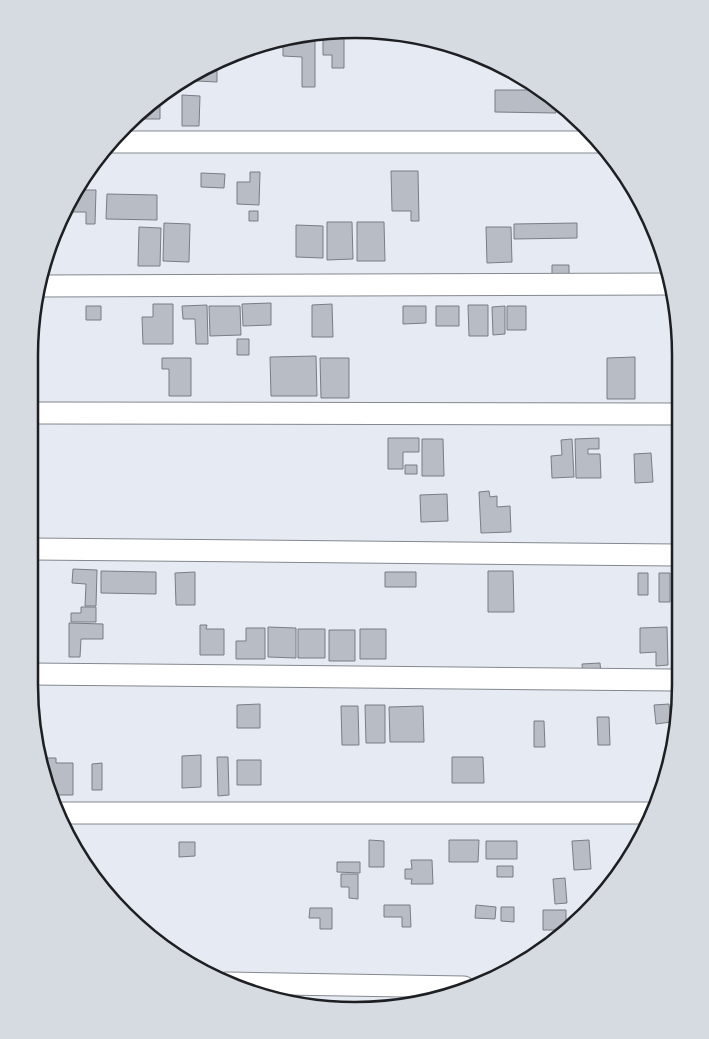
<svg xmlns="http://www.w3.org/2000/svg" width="709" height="1039" viewBox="0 0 709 1039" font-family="'Sofia Sans Condensed',sans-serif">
  <rect width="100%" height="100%" fill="#e6ebf3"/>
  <path fill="#b8bcc4" stroke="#797d85" d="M323,38H344V68H332V55H323Z
    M283,40H315V87H302V57L283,56Z
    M217,60V82L197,81V71Z
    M495,90H544L556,100V113L495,112Z
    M182,95L200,96L199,126H182Z
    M159,96H160V119H133V117Z
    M391,171H418L419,221H411V211H392Z
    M250,172H260L259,205L237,204V182H250Z
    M201,173L225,174L224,188L201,187Z
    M77,190H96L95,224H86V212H69V201Z
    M107,194L157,195V220L106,219Z
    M249,211H258V221H249Z
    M327,222H352L353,259L327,260Z
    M357,222H384L385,261H357Z
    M164,223L190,224L189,262L163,261Z
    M577,223V238L514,239V224Z
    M296,225L323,226V258L296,257Z
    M139,227L161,228L160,266H138Z
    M486,227H511L512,262L487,263Z
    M552,265H569V277H552Z
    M271,303V325L243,326L242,304Z
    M153,304H173V344H143L142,317H153Z
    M332,304L333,337H312V305Z
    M207,305L208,344H196L195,319H183L182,306Z
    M468,305H488V336H469Z
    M86,306H101V320H86Z
    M209,306H240L241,335L210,336Z
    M403,306H426V323L403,324Z
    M436,306H459V326H436Z
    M505,306V334L493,335L492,307Z
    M507,306H526V330H507Z
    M237,339H249V355H237Z
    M673,348H680V361H673Z
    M316,356L317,396H271L270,357Z
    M635,357V399H607V358Z
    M162,358H191V396H169V369H162Z
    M320,358H349V398H321Z
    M388,438H419V452H403V469H388Z
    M599,438V449H588V454H600L601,478H576L575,439Z
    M422,439H443L444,476H422Z
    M572,439L574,477L552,478L551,456L562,455L561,440Z
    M651,453L653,482L635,483L634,454Z
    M405,465H417V474H405Z
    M489,491L490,497L497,496V507L510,506L511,532L481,533L479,492Z
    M447,494L448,521L421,522L420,495Z
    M73,569L97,570L96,606H85L86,584L72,583Z
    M101,571L156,572V594L101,593Z
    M488,571H513L514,612H488Z
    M195,572V605H176L175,573Z
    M385,572H416V587H385Z
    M638,573H648V595H638Z
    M659,573H670V602H659Z
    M81,607H96V622H71V613H81Z
    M69,623L103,624V639H81L80,657H69Z
    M200,625H207L206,629H224V655H200Z
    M672,625H676V652H672Z
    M268,627L296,628V658L268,657Z
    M667,627L668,665L656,666V652L640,653V628Z
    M246,628H265V659H236V641H246Z
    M298,629H325V658H298Z
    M360,629H386V659H360Z
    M329,630H355V661H329Z
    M600,663L601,674L583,675L582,664Z
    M260,704V728H237V705Z
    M669,704L671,722L656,724L654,705Z
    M32,705H36L37,732Z
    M365,705H385V743H366Z
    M341,706H358L359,745H342Z
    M423,706L424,742H390L389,707Z
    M597,717H609L610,745H598Z
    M534,721H544L545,747H534Z
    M201,755V787L182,788V756Z
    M217,757H228L229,795L218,796Z
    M452,757H483L484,783H452Z
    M41,758H56V763H73V795H49L46,789Z
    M237,760H261V785H237Z
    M102,763V790H92V764Z
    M369,840L384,841V867H369Z
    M449,840H479L478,862H449Z
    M589,840L591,869L574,870L572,841Z
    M486,841H517V859H486Z
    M179,842H195V856L179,857Z
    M411,860H432L433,884H411L412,879H405V869H412Z
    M337,862H360V873L337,872Z
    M497,866H513V877H497Z
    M341,874H358V899L349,898V887H341Z
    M565,878L567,903L555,904L553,879Z
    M384,905H410L411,927H402V917H384Z
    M476,905L496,907L495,919L475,918Z
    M501,907H514V922L501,921Z
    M310,908H332V929H320V918H309Z
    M543,910H566V930H543Z"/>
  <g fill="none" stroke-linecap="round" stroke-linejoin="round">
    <g stroke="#84888f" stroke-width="23">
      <path id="minor" d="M112,142H599
        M37,286L672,284
        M33,413L679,414
        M31,549L677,555
        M29,674L675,680
        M58,813H652
        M226,983L464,987"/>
    </g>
    <use href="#minor" stroke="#fff" stroke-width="21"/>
  </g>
  <path d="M0 0H709V1039H0ZM355 38H355A317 317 0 0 1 672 355V685A317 317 0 0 1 355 1002H355A317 317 0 0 1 38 685V355A317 317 0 0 1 355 38Z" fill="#d6dbe2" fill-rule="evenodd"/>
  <path fill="none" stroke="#1e1f22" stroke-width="2.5" d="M355 38H355A317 317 0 0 1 672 355V685A317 317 0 0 1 355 1002H355A317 317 0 0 1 38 685V355A317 317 0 0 1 355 38Z"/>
</svg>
